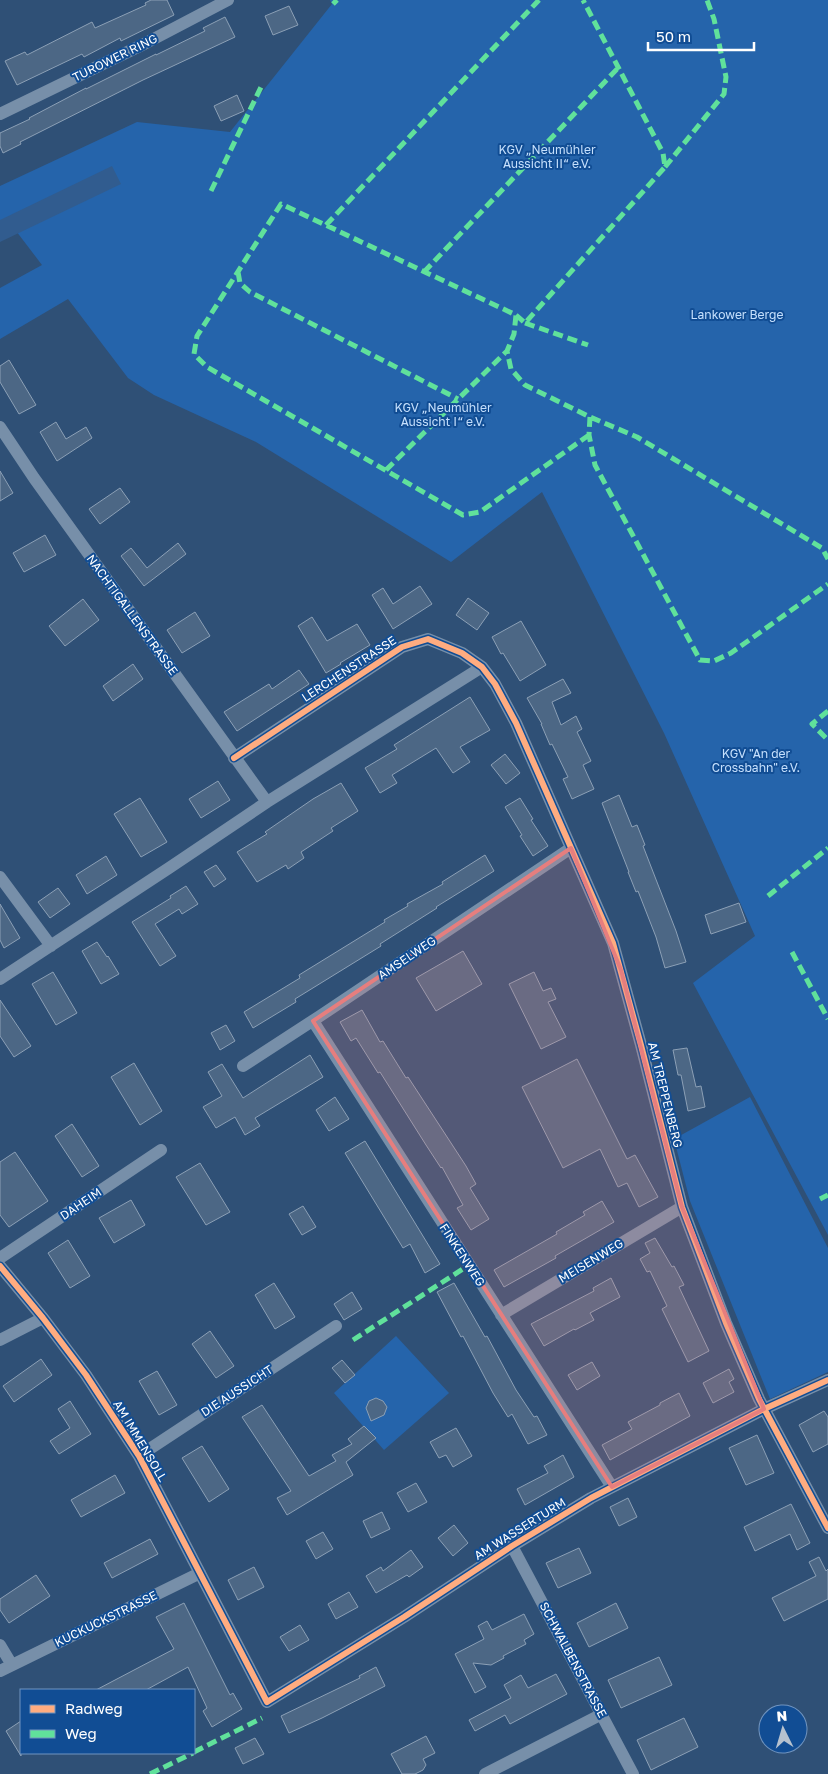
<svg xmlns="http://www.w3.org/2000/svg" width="828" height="1774" viewBox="0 0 828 1774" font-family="'Golos Text',sans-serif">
  <rect width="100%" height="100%" fill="#2f5076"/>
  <path fill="#2564ab" d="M330,0H828V1235L693,983L755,936L664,733L542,492L451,562L256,442L154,395L128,378L68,299L0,339V288L42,265L10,223L0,228V186L137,122L230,132L332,4Z
    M750,1097L828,1248V1372L770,1399L690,1201L674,1139Z
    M396,1336L449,1393L384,1450L334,1393Z"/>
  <path fill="#315c8f" d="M112,166L121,184L0,242V220Z"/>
  <path fill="#4c6785" stroke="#8ca0b6" d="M151,0H167L174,15L121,41L120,38L84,57L82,54L17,85L5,61L25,52L27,55L92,22L95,28L146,5L145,3Z
    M289,6L298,25L273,35L265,16Z
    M225,17L235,37L143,80L20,142L21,144L3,153L0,146V133L30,119L29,118L86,88V89L156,54V55L205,31L203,28Z
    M237,95L244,111L221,121L214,106Z
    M9,360L36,405L19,414L0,382V366Z
    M56,422L66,439L86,427L92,438L57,461L40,432Z
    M0,471L13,493L0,501Z
    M120,488L130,502L100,524L89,509Z
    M45,535L56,555L24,572L13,553Z
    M178,543L186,554L144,586L121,556L131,548L147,568Z
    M420,586L432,604L393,629L372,595L383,588L393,604Z
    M468,598L489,613L477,630L456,615Z
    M83,599L99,620L65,646L49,626Z
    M195,612L210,636L182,653L167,630Z
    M312,617L327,641L357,624L370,645L340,663L341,664L326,673L298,626Z
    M521,621L546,665L520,681L503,653L501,654L492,637Z
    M133,664L143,679L113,701L103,686Z
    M299,670L309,684L237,731L224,712L269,684L272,689Z
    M563,679L571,693L552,702L561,725L576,716L582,729L577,732L591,761L583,765L594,789L572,799L563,779L568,777L552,744L550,745L541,724H542L527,698Z
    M470,697L490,730L460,747L470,762L453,773L436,748L392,775L397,783L380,793L365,768L397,749L394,745Z
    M505,754L520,773L506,784L491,765Z
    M218,781L230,800L201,818L189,799Z
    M341,783L358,811L331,828L333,831L301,852L304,858L288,869L286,865L257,882L237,852L267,834L265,832L313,799Z
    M619,795L632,827L637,825L645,845L643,846L676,931L686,962L665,968L656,937L638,891L636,892L628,872H629L602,803Z
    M140,798L167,842L141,857L114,814Z
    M520,798L533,819L531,820L548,846L533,856L520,836L522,835L505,807Z
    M485,855L494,871L436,907L437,908L380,944L381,946L295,999L296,1002L253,1028L244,1012L300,978L299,975L385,922L384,920L408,906L407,904L443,884L442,882Z
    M106,856L117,875L87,894L76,875Z
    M216,865L226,879L214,887L204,872Z
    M186,886L198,904L182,914L179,909L155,924L176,956L160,966L132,922L171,898L170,896Z
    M58,888L70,904L50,918L38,902Z
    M739,903L746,922L711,934L705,915Z
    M0,904L20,938L4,948L0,940Z
    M97,942L107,957L108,956L119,974L101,984L82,951Z
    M463,951L482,984L436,1011L416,978Z
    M53,972L77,1013L56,1025L32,984Z
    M534,972L543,991L551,988L556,999L548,1002L566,1037L541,1049L509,984Z
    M0,1000L31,1046L14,1057L0,1036Z
    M362,1010L380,1042L383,1041L406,1078L408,1077L466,1166L476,1184L470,1188L489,1219L471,1230L457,1208L463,1205L442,1167L441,1168L426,1145L380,1072L378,1073L356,1038L351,1041L340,1022Z
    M226,1025L235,1041L220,1050L211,1033Z
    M687,1048L696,1087L701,1086L705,1107L688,1111L681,1075H678L673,1050Z
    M310,1055L323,1077L255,1118L260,1126L245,1135L235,1117L216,1128L203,1107L222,1096L208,1072L222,1064L243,1098Z
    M577,1059L627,1159L635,1155L658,1197L639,1207L627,1183L618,1187L600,1149L563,1168L522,1087Z
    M134,1063L162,1111L140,1125L111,1077Z
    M335,1097L349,1119L329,1131L316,1110Z
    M72,1124L99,1166L82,1177L55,1136Z
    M365,1141L440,1264L425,1273L410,1244L403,1248L345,1153Z
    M15,1152L48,1201L9,1227L0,1215V1162Z
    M200,1163L230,1212L206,1225L176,1177Z
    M131,1200L145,1225L114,1243L99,1218Z
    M602,1201L614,1222L555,1256L556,1258L504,1287L494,1270L557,1234L556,1232L585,1215L583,1212Z
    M303,1206L316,1227L302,1235L289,1214Z
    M655,1238L672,1267L674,1266L684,1285L679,1287L709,1351L688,1362L662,1309L667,1306L650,1271L647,1272L640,1259L650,1253L645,1243Z
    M68,1240L90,1276L70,1288L48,1253Z
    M611,1278L620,1297L590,1313L594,1320L575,1330L574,1329L544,1346L531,1324L594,1291L593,1288Z
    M274,1283L295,1317L275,1329L255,1295Z
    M454,1283L485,1337L487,1336L516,1390L534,1417L537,1416L547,1435L528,1444L512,1414L508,1417L493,1393L463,1336L461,1337L437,1292Z
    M352,1292L362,1309L344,1320L334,1304Z
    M210,1331L234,1366L216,1378L192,1344Z
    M41,1359L52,1375L14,1402L3,1386Z
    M342,1360L355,1375L345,1383L332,1368Z
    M592,1362L600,1376L577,1390L568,1375Z
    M729,1369L734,1379L729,1382L734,1392L713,1403L703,1383Z
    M157,1371L177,1405L159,1415L139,1381Z
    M679,1393L690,1416L610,1460L602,1445L632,1429L628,1422L660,1405V1403Z
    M376,1398L383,1401L387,1407L384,1415L371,1421L366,1408L369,1401Z
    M70,1401L91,1434L59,1454L50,1441L70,1428L58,1409Z
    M262,1405L309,1476L336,1461L332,1455L352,1444L348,1439L364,1426L376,1438L346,1462L353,1475L287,1515L277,1498L291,1491L242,1417Z
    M824,1411L828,1417V1444L813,1452L799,1425Z
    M456,1428L472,1456L453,1467L446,1455L439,1458L430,1442Z
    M757,1435L774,1473L746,1485L729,1448Z
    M202,1446L229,1489L209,1502L182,1458Z
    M563,1455L574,1477L525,1505L517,1489L548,1473L544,1466Z
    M115,1475L125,1493L81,1517L71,1500Z
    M416,1483L427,1502L408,1512L397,1493Z
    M628,1498L637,1517L619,1526L610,1507Z
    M791,1504L810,1543L797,1550L790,1534L755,1551L744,1527Z
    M382,1512L390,1529L371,1538L363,1521Z
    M454,1525L468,1543L453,1556L438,1538Z
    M323,1532L333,1549L316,1559L306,1541Z
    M150,1539L158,1554L112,1578L104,1563Z
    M579,1548L591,1573L558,1588L546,1563Z
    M411,1550L423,1567L409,1577L407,1575L376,1593L366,1576L381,1567L383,1571Z
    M819,1557L826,1571L828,1569V1599L784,1621L772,1598L816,1576L809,1562Z
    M254,1567L264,1587L238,1600L228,1580Z
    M36,1575L50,1596L9,1623L0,1610V1599Z
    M349,1592L358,1607L336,1619L328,1604Z
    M184,1603L230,1695L233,1693L242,1709L212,1727L203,1711L207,1708L188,1667L146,1690H96L174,1649L156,1617Z
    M616,1603L628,1628L589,1647L577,1623Z
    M524,1614L534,1634L524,1640L526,1644L503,1656L504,1658L491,1665L473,1663L486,1687L475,1693L455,1654L484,1639L478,1626L487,1621L492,1630Z
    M300,1625L309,1640L289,1651L280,1637Z
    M659,1657L672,1685L621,1708L608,1680Z
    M376,1667L385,1686L322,1718L289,1733L281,1716L360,1678L359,1676Z
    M556,1674L567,1694L510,1724L505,1715L475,1731L469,1720L511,1698L504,1685L521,1675L528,1688Z
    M684,1718L698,1747L651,1770L637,1740Z
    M21,1721V1756L6,1731Z
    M426,1736L435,1753L423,1759L426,1765L423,1770L415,1774H402L391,1754Z
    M255,1738L264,1754L243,1764L235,1748Z"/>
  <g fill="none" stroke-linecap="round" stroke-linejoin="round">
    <path stroke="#778fa9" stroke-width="12" d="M0,114L144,44L228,0
      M0,427L34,478L267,802
      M234,758L402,647L428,639L462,653L482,667L495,684L516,723L613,943L641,1045L682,1207L726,1323L759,1399L828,1528
      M0,877L51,946
      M0,979L169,868L267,802L482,667
      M313,1021L612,1487
      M243,1066L320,1016L571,848
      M0,1258L161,1150
      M0,1266L43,1318L86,1375L139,1456L267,1702L404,1617L512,1546L591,1498L764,1409L828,1380
      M501,1315L682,1207
      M0,1340L43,1318
      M139,1456L336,1326
      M512,1546L633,1774
      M0,1645L12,1665
      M0,1671L200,1573
      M485,1774L602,1714"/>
    <path stroke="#60e19b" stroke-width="5" stroke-dasharray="10 5" stroke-linecap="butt" d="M333,4L337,0
      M665,167L724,94L726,77L714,19L707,0
      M211,191L262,85
      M326,225L539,0
      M238,272L240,283L250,292L458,399
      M424,272L618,68
      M516,315L525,323L665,167L663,153L583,0
      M525,323L588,345
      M590,417L589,435L595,465L700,660L714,661L731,653L828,584
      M589,435L480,512L463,515L207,367L194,354L197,336L281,204L516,315L514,334L507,351L511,369L525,385L590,417L637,437L822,548L828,559
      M386,470L507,351
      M828,711L812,724L828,740
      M768,896L828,848
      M792,952L828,1019
      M820,1199L828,1195
      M353,1340L469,1265
      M194,1752L262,1718
      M150,1774L193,1753"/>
    <g stroke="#114d94" stroke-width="9">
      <path id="cycleway" d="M234,758L402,647L428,639L462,653L482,667L495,684L516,723L613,943L641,1045L682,1207L726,1323L759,1399L828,1528
        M0,1266L43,1318L86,1375L139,1456L267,1702L404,1617L512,1546L591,1498L764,1409L828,1380"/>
    </g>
    <use href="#cycleway" stroke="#ffac80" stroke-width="6"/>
  </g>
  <path fill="#e67e7e" fill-opacity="0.2" stroke="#e67e7e" stroke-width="4" stroke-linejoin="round" d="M571,848L621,970L682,1207L764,1409L612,1487L313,1021Z"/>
  <g text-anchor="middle" stroke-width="4" stroke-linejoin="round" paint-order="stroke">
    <g font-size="12" fill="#fff" stroke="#114d94">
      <text transform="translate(115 58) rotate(-26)" y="4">TUROWER RING</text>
      <text transform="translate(132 615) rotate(54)" y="4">NACHTIGALLENSTRASSE</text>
      <text transform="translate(349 669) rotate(-33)" y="4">LERCHENSTRASSE</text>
      <text transform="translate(407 958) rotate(-34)" y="4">AMSELWEG</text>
      <text transform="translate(665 1095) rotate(76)" y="4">AM TREPPENBERG</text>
      <text transform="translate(81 1204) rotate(-34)" y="4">DAHEIM</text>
      <text transform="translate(462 1255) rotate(57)" y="4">FINKENWEG</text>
      <text transform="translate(591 1261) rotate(-31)" y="4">MEISENWEG</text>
      <text transform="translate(237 1391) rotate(-33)" y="4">DIE AUSSICHT</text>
      <text transform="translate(140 1441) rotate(59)" y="4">AM IMMENSOLL</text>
      <text transform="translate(520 1529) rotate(-32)" y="4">AM WASSERTURM</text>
      <text transform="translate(106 1619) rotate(-26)" y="4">KUCKUCKSTRASSE</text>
      <text transform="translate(573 1660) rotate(62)" y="4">SCHWALBENSTRASSE</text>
    </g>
    <g font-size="12" fill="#c6e0fd" stroke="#114d94">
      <text x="547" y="154">KGV „Neumühler<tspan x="547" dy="14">Aussicht II“ e.V.</tspan></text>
      <text x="737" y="319">Lankower Berge</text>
      <text x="443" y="412">KGV „Neumühler<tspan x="443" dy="14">Aussicht I“ e.V.</tspan></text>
      <text x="756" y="758">KGV "An der<tspan x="756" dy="14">Crossbahn" e.V.</tspan></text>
    </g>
  </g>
  <rect x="20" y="1689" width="175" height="65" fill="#114d94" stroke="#7094bf"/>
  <rect x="30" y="1705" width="25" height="8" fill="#ffac80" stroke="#7094bf"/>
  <text x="65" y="1714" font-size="15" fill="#ffffff">Radweg</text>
  <rect x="30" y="1730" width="25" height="8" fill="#60e19b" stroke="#7094bf"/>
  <text x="65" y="1739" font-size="15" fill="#ffffff">Weg</text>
  <g transform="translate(783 1729) rotate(355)"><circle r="24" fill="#114d94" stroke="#7094bf"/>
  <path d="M0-4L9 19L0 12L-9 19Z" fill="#b6c2cf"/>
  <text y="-8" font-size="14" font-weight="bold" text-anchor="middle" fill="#ffffff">N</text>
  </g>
  <path d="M648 42v8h106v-8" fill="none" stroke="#ffffff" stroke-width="2.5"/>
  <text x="656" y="42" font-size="15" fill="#ffffff" stroke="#114d94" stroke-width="4" paint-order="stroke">50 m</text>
</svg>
